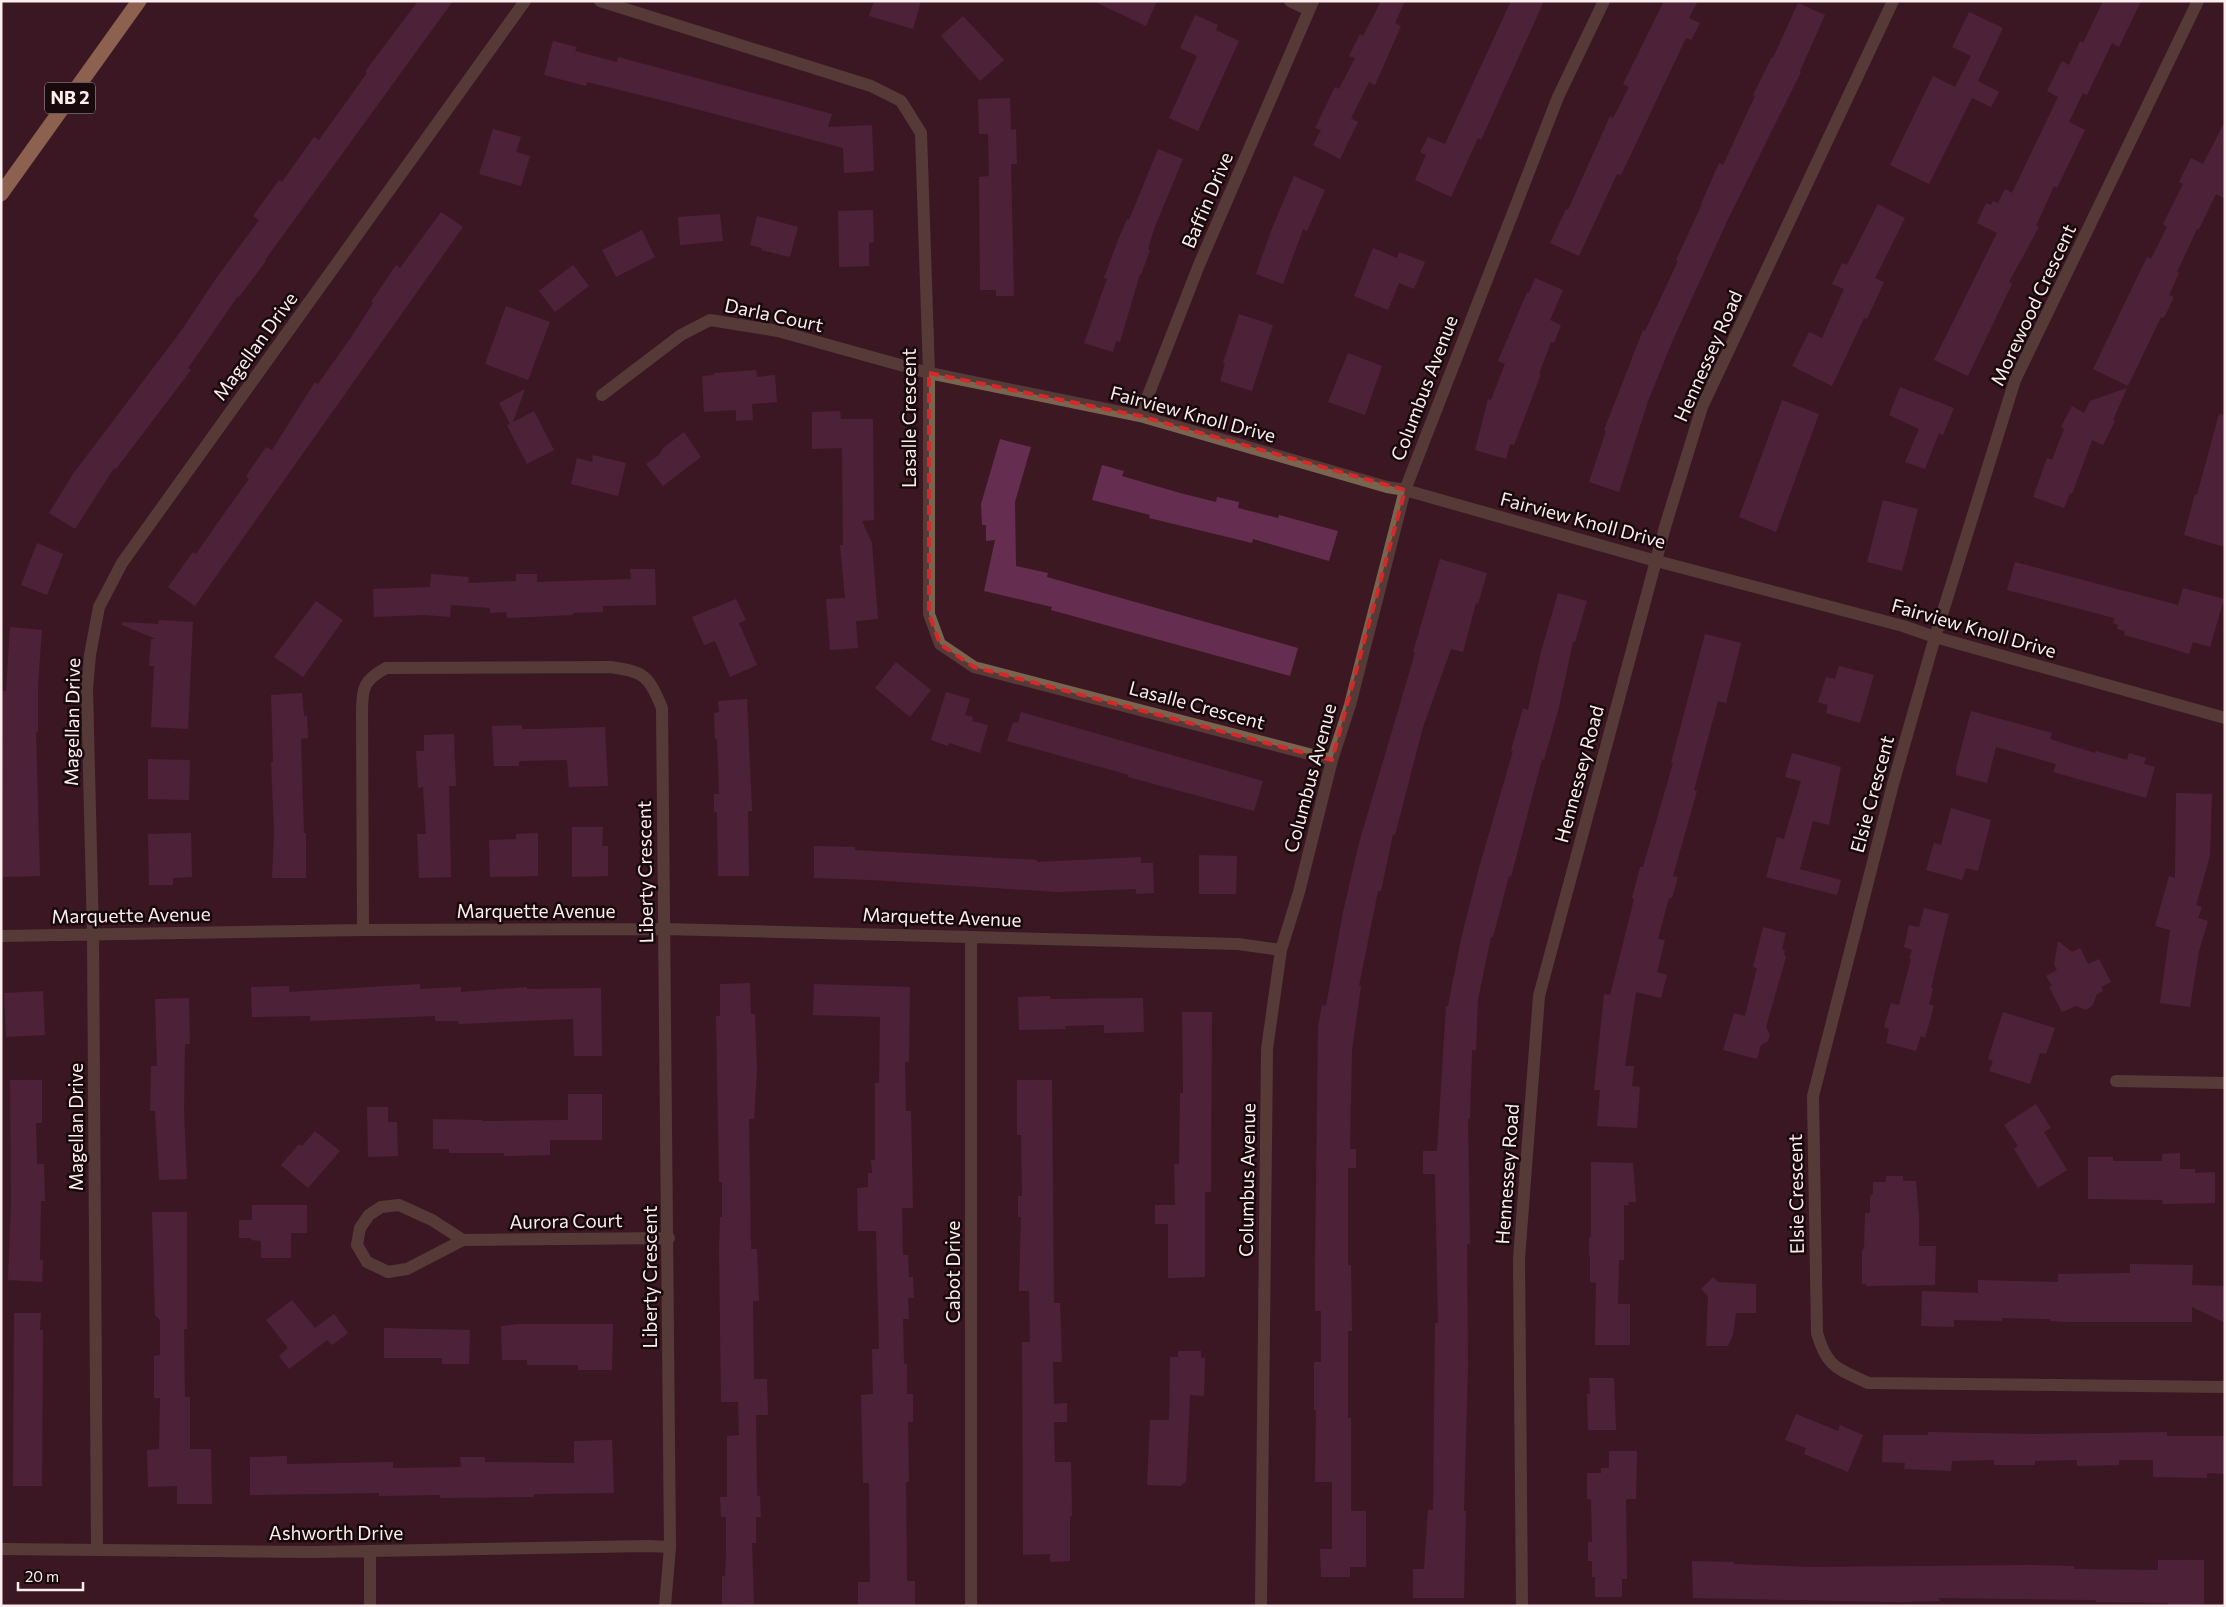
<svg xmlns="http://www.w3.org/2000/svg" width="2226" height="1607" viewBox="0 0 2226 1607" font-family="Commissioner,sans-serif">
  <rect width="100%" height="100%" fill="#3b1822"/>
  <path fill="#652e50" d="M418,1H453L265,260L266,261L239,297L238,296L188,368L191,370L116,469L114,468L75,529L49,513L73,474L181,331L215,280L259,220L253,216L279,180L282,182L314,137L319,140L367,73L365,72L373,61Z
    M874,1H921L913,29L869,16Z
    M1093,1H1157L1146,26Z
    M1381,1H1405L1395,23L1401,26L1375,85L1369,82L1351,118L1358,122L1340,159L1313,145L1321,130L1315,128L1335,87L1339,89L1355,58L1349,56L1360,34L1363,36Z
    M1511,1H1544L1481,140L1478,138L1451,197L1415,180L1426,155L1420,152L1428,137L1445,144Z
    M1664,1H1698L1689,18L1700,23L1691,40L1686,38L1621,175L1617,174L1579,256L1550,243L1566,209L1568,210L1610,116L1613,118L1629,87L1623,84Z
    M2103,1H2141L2119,47L2112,43L2087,95L2083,93L2069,122L2085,130L2057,188L2054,186L2036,226L2039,227L2009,282L2012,284L1968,376L1934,360L1997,233L1977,223L1986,203L1991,205L1993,201L1998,203L2005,189L2012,193L2058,97L2047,91L2062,61L2069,65L2080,41L2083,43Z
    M1798,3L1825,15L1800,71L1801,72L1729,217L1672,342L1648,401L1619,492L1589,482L1606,431L1604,430L1643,330L1645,331L1678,261L1676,260L1702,204H1701L1719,163L1723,165L1755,96L1753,95L1772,57L1773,58Z
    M1969,12L2003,28L1978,81L1999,92L1991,107L1972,98L1929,184L1890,165L1933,76L1955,87L1971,56L1952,47Z
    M1195,15L1218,25L1216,30L1239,41L1198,131L1169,118L1197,56L1180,48Z
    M963,16L1004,60L980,81L941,36Z
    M553,41L577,47L575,51L617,62L618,57L832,114L828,127L872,125L874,171L844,173L843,148L669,102L587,82L586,86L544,75Z
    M1010,98L1011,130L1016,129L1017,164H1011L1014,296H996V290H980L979,177L989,176L988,134H979L978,99Z
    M2225,121V199L2216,194L2199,229H2197L2177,272L2179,273L2169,295L2174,297L2164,318L2161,317L2128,386L2093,369L2147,257L2151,259L2167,227L2163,224L2183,184L2179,182L2191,158L2203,164Z
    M493,129L521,137L516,152L530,156L521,186L479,174Z
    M1158,149L1183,159L1154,229L1148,249L1150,250L1141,275L1140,274L1120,342L1116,341L1113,352L1084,343L1107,279L1104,278L1118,240L1127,219L1129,220Z
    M1294,176L1325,190L1307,231L1303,229L1283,284L1256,274L1271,231Z
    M1878,204L1905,218L1875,278L1884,282L1867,319L1864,318L1832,386L1792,366L1809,332L1822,338L1844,289L1832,284L1842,263L1847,265Z
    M873,210L874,242L869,243V266L839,267L838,211Z
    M441,212L463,227L195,606L168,587L193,552L196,554L221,518L249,479L246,476L266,447L272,450L315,382L318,384L352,336L373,303L371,302L396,265L400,268Z
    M720,214L723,241L680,245L678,217Z
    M757,216L798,227L790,257L761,250L762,248L750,245Z
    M642,230L655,257L616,277L602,250Z
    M1373,248L1397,258L1399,252L1425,262L1414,289L1399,283L1388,310L1354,296Z
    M573,265L589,286L555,312L539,291Z
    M1535,278L1563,290L1550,320L1561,325L1554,343L1551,342L1539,374H1541L1514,445L1510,444L1506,459L1475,450L1488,399L1491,400L1505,364L1498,361L1527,292L1529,293Z
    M506,306L550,322L528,380L485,364Z
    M1239,314L1273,325L1252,391L1220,381L1225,364L1223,363Z
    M1348,353L1382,366L1365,415L1328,402Z
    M756,370L757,377L775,375L777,402L752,404L753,420L736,421V410L704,412L702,376L714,375V373Z
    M1900,387L1954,408L1943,435L1939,433L1925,469L1905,462L1919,429L1889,415Z
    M2127,388L2113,420L2115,421L2103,445L2092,440L2072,494L2070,493L2064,508L2033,497L2047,458L2052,460L2064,429L2061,427L2072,406L2084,413L2090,401Z
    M525,389L513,422L534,411L554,450L527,464L507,425L510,424L499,403Z
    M1782,400L1819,414L1776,532L1739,517Z
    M840,411L841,419H873L874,520L862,521L872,543L878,619L856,621L858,648L830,650L826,599L845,598L840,545H843L842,448L812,449V412Z
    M2219,414L2225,415V547L2184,535L2195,494L2197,495Z
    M684,432L701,457L663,486L646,464L659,455L663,448Z
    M1000,439L1031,447L1015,502L1016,566L1048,573L1047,577L1298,648L1290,676L1051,610L1052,607L984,591L995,540L986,541V525H982L981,504Z
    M593,455L626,463L618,496L571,484L577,458L592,462Z
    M1102,465L1124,471L1122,476L1180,493L1216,502L1217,497L1239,502L1238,508L1278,518L1279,515L1338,531L1329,561L1253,539L1252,543L1149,518L1150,515L1092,500Z
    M1883,500L1918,509L1902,571L1867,562Z
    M37,543L63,554L47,595L21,585Z
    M1440,559L1487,573L1478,604L1476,603L1463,652L1451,649L1423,727L1395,835L1393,834L1381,891H1378L1359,986H1361L1352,1050L1350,1149H1356V1168H1348V1265H1351L1352,1331H1348V1418H1351V1511H1366V1567H1350V1577H1321L1320,1549H1332V1482H1315L1316,1410H1314V1362H1321V1311H1315V1265L1318,1027L1322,1005L1326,1006L1343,912L1359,843L1415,653L1413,652Z
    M2015,562L2178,605L2183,588L2224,599L2210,647L2193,642L2189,654L2167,647L2124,635L2125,631L2117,629L2118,625L2113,623L2114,618L2007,590Z
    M630,569H655L656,605L603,606V612L573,613V615L507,618L506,612L490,613V608L451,605L450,617L425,615L374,617L373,589L430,587L431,574L469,577L468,583L516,581V574H537V582L631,579Z
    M1558,593L1587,601L1575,642H1573L1559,707L1544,760L1542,759L1511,877L1509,876L1493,937H1491L1478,999L1476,1050H1472L1470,1119H1468L1470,1244H1467L1468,1366L1464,1511H1466L1464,1598H1413V1569H1424L1428,1510H1433L1435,1323H1438L1435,1174H1423V1151H1437L1446,1006H1448L1461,939L1479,868L1513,751H1511L1523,708L1528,710L1541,652Z
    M736,599L746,620L739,623L757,665L730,677L715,641L704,645L692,617Z
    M316,601L343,620L303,677L274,657Z
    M159,620L193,622L188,729L151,727L154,666H149L151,639H156L122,625V622L158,624Z
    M10,627L42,630L38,684V732H36L40,876L3,877L2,691H6Z
    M1705,634L1741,643L1726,703L1718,701L1694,790L1697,791L1673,876L1678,877L1672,898H1669L1658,939L1665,940L1657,972L1667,975L1661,998L1636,992L1625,1066H1634L1632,1086L1640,1087L1637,1128L1597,1126L1600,1090H1594L1604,994L1610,995L1634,899L1632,898L1640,867H1643L1673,763H1671Z
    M896,662L931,690L910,717L875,688Z
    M1839,666L1874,675L1860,723L1826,713L1828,705L1818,702L1826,677L1835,679Z
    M946,692L970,699L965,715L973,717L972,721L988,725L980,753L949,743L948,746L931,740Z
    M302,693L304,716H307L308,738L301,739L304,833H306V878H272L274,833L271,762H273L271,695Z
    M747,699L752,811H748L749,876H718L717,812H714V794H719L717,739H715L714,713L719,712L718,701Z
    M1971,711L2052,733L2050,739L2095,753L2096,751L2127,760L2129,753L2146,758L2144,764L2155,767L2146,798L2053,772L2056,764L1996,747L1987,783L1956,775V768Z
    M1021,712L1263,781L1254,811L1128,777L1129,775L1007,741L1013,722L1018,723Z
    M522,725V729H538L605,727L608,786L569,787L567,760L519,761V766H494L492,726Z
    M454,734L456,786H449L451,877L419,878L417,834H426L423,787L418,788L416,751H424V735Z
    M1792,753L1841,767L1829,825L1813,821L1800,869L1841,880L1837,895L1766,877L1777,837L1784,839L1801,781L1785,777Z
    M148,759L190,760L189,800L148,799Z
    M2176,793L2212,794L2210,856L2196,905L2202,907L2198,918L2208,921L2199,951L2190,1007L2160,1003L2170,930L2155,926L2169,876L2175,878Z
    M1951,808L1991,820L1978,871L1966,868L1962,880L1926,870L1934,843L1941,845Z
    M572,827H603L602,846H608V876L572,877Z
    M191,833L192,877L173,878V885H149L148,834Z
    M538,833V876L490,877L489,840L516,839V834Z
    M814,846L855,847V850L1037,860V862L1141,857V863H1153L1154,893L1136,894V889L1057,892L871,880L814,878Z
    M1199,855L1237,856L1236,894H1199Z
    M1924,908L1949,914L1931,988L1933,989L1929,1004L1934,1006L1925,1038L1921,1036L1916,1051L1886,1043L1889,1029L1884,1027L1891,1003L1899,1005L1911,959H1909L1912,950L1904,947L1909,925L1919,927Z
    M1763,927L1786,933L1782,949L1785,950L1784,954L1786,957L1766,1027L1770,1035L1768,1041L1761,1045L1757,1059L1723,1050L1734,1013L1745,1016L1757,968L1753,967Z
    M2058,941L2072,952L2080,948L2088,964L2099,959L2111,982L2101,987L2103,991L2097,994L2093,1005L2086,1010L2076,1006L2062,1012L2049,987L2052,986L2046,976L2057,970L2054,965Z
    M750,983L751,1014H755L757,1070L754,1119H749L751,1249H757L759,1301H753L754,1379H767L768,1415H756L757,1496H760L761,1517H756V1543H752L754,1604L722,1605V1576H725L726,1556V1517H721L720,1497H727V1436L739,1435L738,1402H721L719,1250L720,1217H722V1182H719L716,1016H720V984Z
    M420,984V989L461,987V992L527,987V989L601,988L602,1056H574L573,1019L459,1024L458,1021H435V1016L310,1021V1016L252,1017L251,987L289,986V992Z
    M814,984L910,987L909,1062H905L906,1111H911L913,1208H902L903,1255H908L909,1277H913L914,1298H908L909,1319H903L904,1364H907V1394H913V1422H908L909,1482H906L907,1581H915V1606H858V1582H870L869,1483H863L861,1395L873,1394L872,1349H879L876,1231H858L857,1188L868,1187V1173H872L871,1160H875V1083H879L880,1017L813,1015Z
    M43,991L45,1035L6,1037L4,993Z
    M1050,996V999L1143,998L1144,1032L1104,1033V1025L1065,1026L1066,1029L1019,1030L1018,997Z
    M189,998L190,1044H185L184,1111L187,1179L159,1180L155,1111H150L151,1066H157L155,999Z
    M1182,1012H1212L1211,1192H1205V1277L1168,1278V1224H1155V1205H1175L1174,1164H1179L1180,1093H1183Z
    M2003,1012L2055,1028L2046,1054L2040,1053L2030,1084L1989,1071L1993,1061L1988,1059Z
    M10,1080H42V1123H36L37,1164H44L45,1201H41L40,1260H43L42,1282L8,1280L11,1204Z
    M1017,1080H1052L1054,1303H1060L1062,1362H1053L1054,1404L1067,1403V1422H1054L1055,1462H1071L1072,1516H1070V1561L1050,1562V1554L1023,1555L1022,1342H1030L1029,1291H1019L1021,1217H1018V1196H1022L1021,1135H1017Z
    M568,1094H602V1140H550V1155L504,1156V1153H449V1149H433V1119L482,1120V1121L568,1120Z
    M2036,1104L2051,1128L2044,1132L2067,1170L2038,1188L2014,1149L2018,1146L2004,1125Z
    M367,1107H388V1122H397L398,1156L368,1157Z
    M315,1131L340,1151L308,1188L281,1165L299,1144L302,1146Z
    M2180,1153V1169H2195V1173L2215,1172V1203L2163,1204L2162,1200L2088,1199V1157H2113V1161H2162V1154Z
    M1591,1162L1633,1163L1636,1202H1628L1629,1205H1624V1260H1619L1618,1304H1630V1345H1595L1596,1283L1590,1282V1256H1589V1237H1591Z
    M1886,1176H1903V1181H1916L1919,1217V1246H1936L1935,1285L1866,1286V1284H1862V1252L1864,1247L1865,1213H1870V1196L1873,1194V1182H1886Z
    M252,1205H307V1233H291V1258H261V1241L251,1240L252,1238H239V1220H252Z
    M152,1212H187V1329H184L185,1397H190V1449H211L212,1504H177V1486L148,1487L147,1450L159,1449L160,1398H154V1356L160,1355V1320L155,1315Z
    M2130,1264L2193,1265L2192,1285L2225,1286V1323L2192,1307V1322H2067L2050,1321V1319L2002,1318V1321L1954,1320V1327L1921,1326L1922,1291L1978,1293V1280L2058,1282V1274L2130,1273Z
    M1713,1277L1718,1282L1756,1284V1313H1736L1733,1335L1728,1346H1706L1708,1296L1701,1289Z
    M292,1300L315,1328L334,1314L348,1333L332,1345L327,1340L289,1369L279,1356L288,1348L266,1320Z
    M14,1313H41L40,1330H43L42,1486H13Z
    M518,1324H613L612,1370H578V1365H527V1360H502L501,1326Z
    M384,1328L470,1330L469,1364H442V1358H384Z
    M1178,1351H1201V1358H1205L1204,1396L1190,1395L1186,1481L1181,1486L1147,1485L1150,1420H1169L1170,1357H1178Z
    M1589,1378H1614L1616,1430H1588L1587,1394H1590Z
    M1796,1414L1838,1431L1840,1425L1863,1435L1848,1472L1804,1454L1806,1448L1785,1440Z
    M1928,1432L2035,1434L2167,1432V1436H2225V1474L2207,1473V1478L2153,1477V1460H2119V1465L2077,1466V1460L2035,1461V1465H1994V1460L1952,1461L1951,1471L1904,1469L1905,1463L1882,1462L1883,1435H1928Z
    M612,1440L614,1493L534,1494V1497L440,1498V1495L379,1496V1493L250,1495V1457L287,1456V1464L393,1462V1468L461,1467L460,1457H485V1462L574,1463V1441Z
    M1609,1451H1637L1636,1499H1626L1627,1579H1622V1597H1595V1577H1592V1561H1588V1542H1592L1591,1499H1587V1473H1601V1468H1609Z
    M2158,1560H2204V1604L2168,1606V1603L2096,1602V1600L1939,1598L1940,1601L1899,1602L1693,1598L1692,1561L1734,1562V1564L1809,1567L2031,1565L2074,1566V1569L2158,1570Z"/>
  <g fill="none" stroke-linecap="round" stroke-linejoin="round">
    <path stroke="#796450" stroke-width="12" d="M600,1L871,86L901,101L921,133L929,373V614L940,644L974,667L1332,760
      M1290,1L1309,10
      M2198,1L2015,380L1935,637L1893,784L1813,1096L1817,1333C1827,1368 1837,1368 1868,1383L2225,1387
      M602,395L681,335L710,320L778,331L929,373L1140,416L1387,487L1405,490L1649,559L1903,626L1935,637L2225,718
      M1140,416L1199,265L1313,1
      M363,930L362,712C362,687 364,680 386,668L610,667C645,672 648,675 662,708L670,1547L665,1606
      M1,936L363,930L664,929L1238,944L1281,950
      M971,937V1606
      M2116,1081L2225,1083
      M463,1240L432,1220L399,1205L381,1207L369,1215L360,1228L357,1245L367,1262L388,1272L407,1269L463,1240L669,1238
      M1,1549L313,1552L648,1546L670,1547
      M97,1550L93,934L87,689L90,655L99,607L122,563L525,1
      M370,1606V1552
      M1261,1606L1267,1049L1281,950L1299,892L1332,760L1350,705L1405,490L1558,97L1604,1"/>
    <path stroke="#796450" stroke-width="12" d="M1522,1606L1519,1259L1539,996L1665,527L1702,407L1893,1"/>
    <path stroke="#f0ba87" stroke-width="15" d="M1,194L139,1"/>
  </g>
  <path d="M0 0H2226V1607H0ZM929,373L1140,416L1405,490L1332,760L974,667L940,644L929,614Z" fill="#3b1822" fill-opacity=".55" fill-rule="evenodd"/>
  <path fill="none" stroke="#d62828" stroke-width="4" stroke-dasharray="10 6" stroke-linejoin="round" d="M929,373L1140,416L1405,490L1332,760L974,667L940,644L929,614Z"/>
  <g text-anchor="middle" stroke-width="5" stroke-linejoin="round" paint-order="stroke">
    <rect fill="#18090d" stroke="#b8a9ab" stroke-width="1" x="45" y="82.5" width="50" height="31" rx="4"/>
    <g font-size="18" font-weight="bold" fill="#fcedef">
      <text x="70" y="104">NB 2</text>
    </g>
    <g font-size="19" fill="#fcedef" stroke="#18090d">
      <text transform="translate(1207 200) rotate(-67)" y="7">Baffin Drive</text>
      <text transform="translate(2033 305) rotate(-65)" y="7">Morewood Crescent</text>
      <text transform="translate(774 315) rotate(12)" y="7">Darla Court</text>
      <text transform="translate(255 346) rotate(-54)" y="7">Magellan Drive</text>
      <text transform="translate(1708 356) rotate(-66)" y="7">Hennessey Road</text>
      <text transform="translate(1424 388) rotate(-69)" y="7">Columbus Avenue</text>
      <text transform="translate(1193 414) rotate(15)" y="7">Fairview Knoll Drive</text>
      <text transform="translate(909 418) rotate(-90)" y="7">Lasalle Crescent</text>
      <text transform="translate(1583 520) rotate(15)" y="7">Fairview Knoll Drive</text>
      <text transform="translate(1974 628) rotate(16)" y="7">Fairview Knoll Drive</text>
      <text transform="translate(1197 705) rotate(15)" y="7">Lasalle Crescent</text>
      <text transform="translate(72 722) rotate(-89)" y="7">Magellan Drive</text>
      <text transform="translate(1579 774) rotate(-75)" y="7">Hennessey Road</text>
      <text transform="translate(1310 778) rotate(-75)" y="7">Columbus Avenue</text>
      <text transform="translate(1872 794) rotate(-75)" y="7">Elsie Crescent</text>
      <text transform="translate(645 872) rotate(-91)" y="7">Liberty Crescent</text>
      <text x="536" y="918">Marquette Avenue</text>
      <text transform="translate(131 915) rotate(-1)" y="7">Marquette Avenue</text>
      <text transform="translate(942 917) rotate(2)" y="7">Marquette Avenue</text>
      <text transform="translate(76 1127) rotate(-90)" y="7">Magellan Drive</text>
      <text transform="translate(1507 1174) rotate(-86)" y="7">Hennessey Road</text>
      <text transform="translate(1247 1180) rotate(-89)" y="7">Columbus Avenue</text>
      <text transform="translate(1796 1194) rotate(-91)" y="7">Elsie Crescent</text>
      <text transform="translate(566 1221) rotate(-1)" y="7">Aurora Court</text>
      <text transform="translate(953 1272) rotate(-90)" y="7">Cabot Drive</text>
      <text transform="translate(650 1277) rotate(-90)" y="7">Liberty Crescent</text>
      <text x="336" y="1540">Ashworth Drive</text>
    </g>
  </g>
  <rect width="2226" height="1607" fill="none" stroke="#fcedef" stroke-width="5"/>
  <path d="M18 1582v8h65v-8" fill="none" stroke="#fcedef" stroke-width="2.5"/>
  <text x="25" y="1582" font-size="15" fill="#fcedef" stroke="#18090d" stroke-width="4" paint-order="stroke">20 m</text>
</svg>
